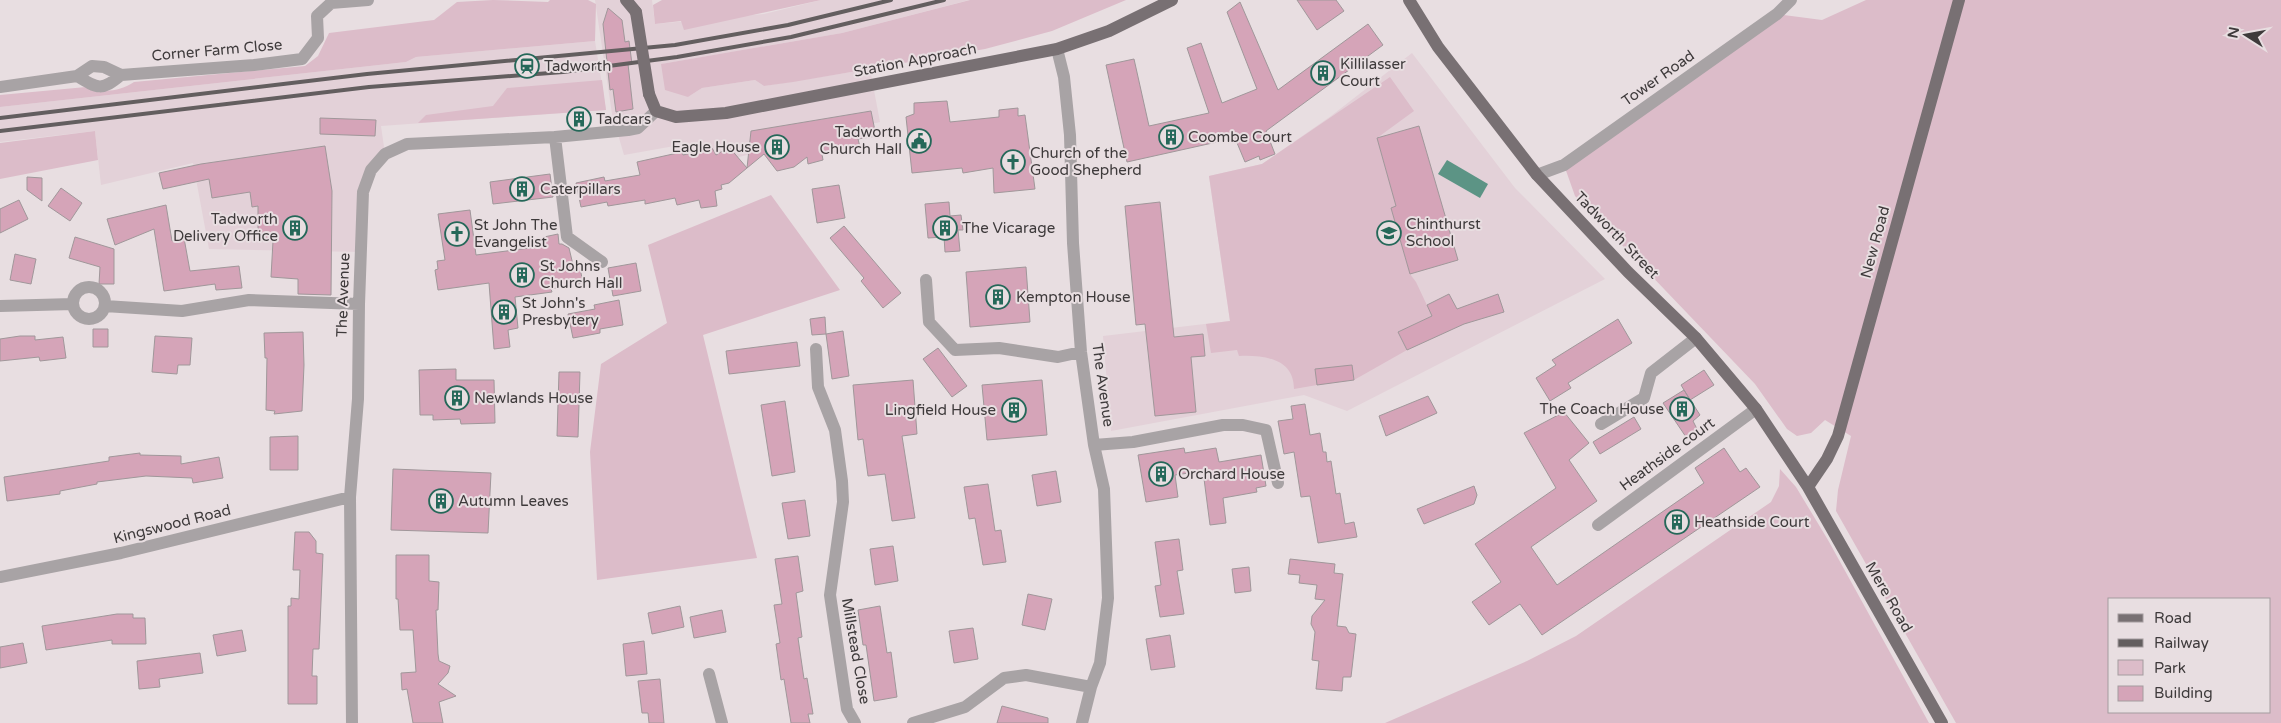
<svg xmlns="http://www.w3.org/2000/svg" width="2281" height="723" viewBox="0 0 2281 723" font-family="'Varela Round',sans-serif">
  <rect width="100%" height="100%" fill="#e8dee1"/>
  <path fill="#e3d1d8" d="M595,0H652L655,24L764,14L821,0H969L842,33L662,64L688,97L702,88L755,80L764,86L870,69L880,122L687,170L680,145L624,155L612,114Z
    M595,41L606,110L381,126L385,154L371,170L361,252L209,249L193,163L101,185L95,131L0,142V107L406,62L416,57Z
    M1412,53L1515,188L1605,279L1347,411L1304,395L1111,431L1103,336L1230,321L1209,176L1262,164L1331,116Z"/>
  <path fill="#dcbcc9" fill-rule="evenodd" d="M493,0L548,2L550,0H588L596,4L595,41L416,57L406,62L0,107V95L86,87C101,93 120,92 134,82L305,66L318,56L329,33L434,20L457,2Z
    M662,0H821L684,30L681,21L655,24L653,5Z
    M970,0H1126L1052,31L985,49L793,82L764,86L755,80L702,88L688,97L665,90L661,64L842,33Z
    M1866,0H2281V723H1956L1836,511L1838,490L1851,436L1825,420L1811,433L1797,436L1787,429L1755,384L1575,196L1564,165L1777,14L1822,20ZM2110,599H2270V712H2110Z
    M1390,77L1414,111L1377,138L1395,202H1412L1391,208L1410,274L1416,282L1432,316L1398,332L1407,350L1354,380L1352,365L1317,385L1294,389C1294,358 1263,355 1239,356L1237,350L1211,353L1206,324L1230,321L1209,176L1262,164Z
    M602,80L606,110L418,123L426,115L493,106L507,88Z
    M95,131L98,160L0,179V143Z
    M771,195L840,290L703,335L757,558L597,580L590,452L601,364L667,323L648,245Z
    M1780,469L1796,487L1828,540L1929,723H1385L1527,661L1576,636L1771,502L1779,486Z"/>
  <path fill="#5c9485" d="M1447,160L1488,184L1480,198L1438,174Z"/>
  <path fill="#d5a4b8" stroke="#a0979a" d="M1297,0H1336L1344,11L1317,30Z
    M1240,2L1278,90L1368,24L1383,45L1266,131L1275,154L1260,160L1259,156L1245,162L1235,138L1127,162L1106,65L1134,59L1149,126L1209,113L1187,48L1201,43L1222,103L1257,89L1227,12Z
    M608,8L622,20L625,42L629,41L632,64H628L633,109L616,112L613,89L610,90L603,24Z
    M947,101L950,122L999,117V110L1018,108V116L1025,115L1035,189L994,193L993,168L963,173L962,168L912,173L906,117L914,114V103Z
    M871,111L876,136L858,139L860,147L822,154L823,160L808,164L807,157L794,167L777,171L764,154L747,168L751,131Z
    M320,118L376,120L375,136L320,134Z
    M1419,126L1458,260L1410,274L1391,208L1396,206L1377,138Z
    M325,146L332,191L331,295L298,294V279L271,277L273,241H258V206L252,207L250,192L212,198L209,179L163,189L159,173L201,164Z
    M729,147L747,168L729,183L721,185L722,189L715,191L717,206L701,208L699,200L677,205L675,198L645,204V200L608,206L607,202L581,207L576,183L604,177L605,181L640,175L637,162L682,152L683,155L712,148L716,155Z
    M550,174L553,197L493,204L490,182Z
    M27,177L42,178V201L27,190Z
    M839,185L845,218L817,223L812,189Z
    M61,188L82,203L70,221L48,206Z
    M19,200L28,219L0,233V209Z
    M949,202L950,216L961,215L963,230H958L960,251L945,252L944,237L928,238L925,204Z
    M1160,202L1174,337L1203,334L1205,356L1191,357L1196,412L1155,416L1145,324L1136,325L1125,206Z
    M166,205L172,241L184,238L190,271L239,266L242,288L216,290L215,284L164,291L154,229L115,245L107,219Z
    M470,210L476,255L545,246L544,237L558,234L559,244H562L569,248L574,269L580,268L583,283L551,289L552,292L515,297L518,328L508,330L510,347L494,349L489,283L438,290L435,270L438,269L437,261L445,260L438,214Z
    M844,226L901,293L883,308L861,281L864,278L830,238Z
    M75,237L114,249V284H99L100,267L69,258Z
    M15,254L36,259L31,284L10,280Z
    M636,263L641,291L613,296L608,268Z
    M1026,267L1030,322L970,327L966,272Z
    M1449,294L1457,309L1498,294L1504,312L1464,324L1407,350L1398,332L1432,316L1427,305Z
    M619,300L623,325L600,329V333L573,338L568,314L595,309L594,305Z
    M825,317L826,334L812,335L810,319Z
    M1618,319L1632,343L1568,383L1571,388L1550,401L1536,378L1556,365L1552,360Z
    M93,329H108V347H93Z
    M843,331L849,376L832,379L826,334Z
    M303,332L304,365L302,411L274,414L275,411L266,410L267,358H265L264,333Z
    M20,336H35V340L63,337L66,358L40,361L39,357L0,361V339Z
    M155,336L192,338L190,365H178L177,374L152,372Z
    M797,342L800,366L729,374L726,351Z
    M938,348L967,386L952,397L923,359Z
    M1352,365L1354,380L1317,385L1315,369Z
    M456,369V380H494L495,423L461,424L460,419L433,420V415H420L419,370Z
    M1704,370L1714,385L1690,400L1681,385Z
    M559,372H580L578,437L557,436Z
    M913,380L917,434L902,436L915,518L892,521L885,474L868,476L863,439L858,440L853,385Z
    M1042,380L1047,435L987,440L982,385Z
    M1684,390L1700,415L1693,421L1698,431L1686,437L1663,403Z
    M1428,396L1437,413L1386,436L1379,416Z
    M785,401L795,472L772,476L761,405Z
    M1305,404L1310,435L1320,433L1323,452H1326L1327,462L1331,461L1336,494L1340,493L1345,524L1354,522L1357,537L1318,543L1310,496L1301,497L1294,452L1284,454L1278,421L1293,419L1291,406Z
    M1564,412L1589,443L1569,460L1597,501L1531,547L1557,585L1704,483L1695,468L1724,448L1740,472L1746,468L1760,487L1542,635L1520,604L1489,625L1472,602L1501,582L1475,544L1556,488L1524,433Z
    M1634,417L1641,429L1600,454L1593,442Z
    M298,436V470H270V437Z
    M1184,448L1185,453L1216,448L1219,462L1261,455L1266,486L1256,488L1257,492L1223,498L1226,523L1210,525L1203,471L1175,475L1178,497L1146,502L1138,455Z
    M140,453V455L181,456V464L219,457L223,478L193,483L192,478L146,476L97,482V484L60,491V494L7,501L4,477L109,461V457Z
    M393,469L491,473L488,533L391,530Z
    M1056,471L1061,502L1037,506L1032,475Z
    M988,484L995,531L1001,530L1006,562L983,565L975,518L969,519L964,487Z
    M1474,486L1477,495L1474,504L1424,524L1417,509Z
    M805,500L810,536L788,539L782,503Z
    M295,532H309L316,541V553L323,554L319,649H313L312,676H317V704H288V606H291V598L299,599L300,570H293Z
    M1179,539L1183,570L1177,571L1184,614L1160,617L1155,586L1161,585L1155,542Z
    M893,546L898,581L875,585L870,549Z
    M396,555H429V581L439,582L438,610H436L438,654L439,661L450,666L448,673L438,684L456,696L439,702L443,723H413L407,689L402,690L401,673L416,672L413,630H400L398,599H396Z
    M798,556L803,591L796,593L802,637L798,638L804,679L807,678L813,714H808L810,723H791L784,679L781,680L776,644L780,643L774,605L782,604L775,559Z
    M1290,559L1335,564L1334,573L1343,574L1337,626L1346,627L1349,633L1356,634L1351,677H1343L1342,691L1316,689L1319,661L1312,660L1315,632L1311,624L1312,616L1325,600L1315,599L1317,585L1299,583L1300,575L1288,574Z
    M1249,567L1251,591L1235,593L1232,569Z
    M1028,594L1052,599L1045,630L1022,625Z
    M680,606L684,627L652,634L648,613Z
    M880,606L887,653L891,652L897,697L874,701L866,645H863L858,610Z
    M722,610L726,632L694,638L690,617Z
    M117,614H133V618H145L146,644H112V640L46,650L42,626Z
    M973,628L978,659L954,663L949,631Z
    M242,630L246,651L217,656L213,635Z
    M1170,635L1175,667L1151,670L1146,639Z
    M644,641L647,674L626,676L623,644Z
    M23,643L27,663L0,668V647Z
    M200,653L203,673L159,679L160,687L139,689L137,661Z
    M660,679L664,723H649L648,713H642L638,681Z
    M1002,706L1048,718V723H997Z"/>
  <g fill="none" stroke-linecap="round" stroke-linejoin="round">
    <path stroke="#a8a3a5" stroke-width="12" d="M1057,49L1064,77L1070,135L1073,243L1081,352L1094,445L1104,489L1108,598L1100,663L1091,687L1082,723
      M92,66L104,67L121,75C102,91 98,89 77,76Z
      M121,75L254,65L302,59L318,38L317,16L331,3L368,0
      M0,87L77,76
      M555,137L567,237L602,262
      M1537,175L1564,165L1777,14L1791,0
      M926,280L929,322L955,350L999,348L1058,357L1081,352
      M73 303a16 16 0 1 1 32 0a16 16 0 1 1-32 0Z
      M0,306L73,304
      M105,306L182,311L249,300L359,304
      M816,349L818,387L835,430L842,481L843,502L830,595L847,709L855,723
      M1601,424L1644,398L1651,373L1696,338
      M1094,445L1133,442L1223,425H1243L1266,430L1278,483
      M1598,525L1756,409
      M0,577L121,553L350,497
      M709,674L722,723
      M352,723L350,497L358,399L359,304L363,192L371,170L385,154L407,144L555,137L628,130L638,128L656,111
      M913,723L965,707L1004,678L1026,675L1091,687"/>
    <path stroke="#787073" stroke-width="12" d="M626,0L636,12
      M1409,0L1438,47L1537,175L1628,272L1696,338L1756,409L1808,487L1942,723
      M649,94L656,111L676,117L726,113L1057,49L1109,31L1172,0
      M1808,487L1827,459L1838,436L1959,0"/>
    <path stroke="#635e5f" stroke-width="4" d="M0,118L367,74L675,45L788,25L891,0
      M0,131L369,87L563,72L677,57L791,37L944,0"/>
    <path stroke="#787073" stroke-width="12" d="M636,12L649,94"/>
  </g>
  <defs>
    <g id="station-ring" transform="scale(1.25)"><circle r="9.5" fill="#e8dee1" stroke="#256859" stroke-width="1.5"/><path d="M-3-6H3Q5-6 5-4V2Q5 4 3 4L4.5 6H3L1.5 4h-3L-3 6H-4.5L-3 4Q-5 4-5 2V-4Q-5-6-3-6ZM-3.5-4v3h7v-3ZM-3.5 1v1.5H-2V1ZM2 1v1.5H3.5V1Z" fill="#256859"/></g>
    <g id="building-ring" transform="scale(1.25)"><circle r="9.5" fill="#e8dee1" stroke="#256859" stroke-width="1.5"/><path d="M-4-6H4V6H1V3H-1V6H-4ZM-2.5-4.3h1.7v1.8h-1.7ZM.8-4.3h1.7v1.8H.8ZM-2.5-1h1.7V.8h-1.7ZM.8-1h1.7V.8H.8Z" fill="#256859"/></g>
    <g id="civic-ring" transform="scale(1.25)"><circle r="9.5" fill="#e8dee1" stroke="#256859" stroke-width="1.5"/><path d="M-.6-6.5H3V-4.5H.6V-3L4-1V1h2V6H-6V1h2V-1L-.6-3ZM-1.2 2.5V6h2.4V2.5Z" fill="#256859"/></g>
    <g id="church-ring" transform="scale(1.25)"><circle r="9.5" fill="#e8dee1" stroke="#256859" stroke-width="1.5"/><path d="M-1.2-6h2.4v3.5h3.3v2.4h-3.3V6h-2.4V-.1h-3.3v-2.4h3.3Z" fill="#256859"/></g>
    <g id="school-ring" transform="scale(1.25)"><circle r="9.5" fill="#e8dee1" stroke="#256859" stroke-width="1.5"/><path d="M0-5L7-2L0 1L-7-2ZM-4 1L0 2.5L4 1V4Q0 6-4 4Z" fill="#256859"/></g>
  </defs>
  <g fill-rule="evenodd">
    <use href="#station-ring" x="527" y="66"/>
    <use href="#building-ring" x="1323" y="73"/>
    <use href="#building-ring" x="579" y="119"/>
    <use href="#building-ring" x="1171" y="137"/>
    <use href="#civic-ring" x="919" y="141"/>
    <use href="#building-ring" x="777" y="147"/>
    <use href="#church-ring" x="1013" y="162"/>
    <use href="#building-ring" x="522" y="189"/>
    <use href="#building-ring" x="295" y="228"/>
    <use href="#building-ring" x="945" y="228"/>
    <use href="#school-ring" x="1389" y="233"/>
    <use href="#church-ring" x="457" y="234"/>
    <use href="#building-ring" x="522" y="275"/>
    <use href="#building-ring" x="998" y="297"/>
    <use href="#building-ring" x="504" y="312"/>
    <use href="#building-ring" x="457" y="398"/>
    <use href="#building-ring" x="1682" y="409"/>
    <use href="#building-ring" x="1014" y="410"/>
    <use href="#building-ring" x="1161" y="474"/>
    <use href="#building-ring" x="441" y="501"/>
    <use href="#building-ring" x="1677" y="522"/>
  </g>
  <g text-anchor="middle" stroke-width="4" stroke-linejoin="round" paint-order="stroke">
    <g font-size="15" fill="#3e3a3b" stroke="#e8dee1">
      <text transform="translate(217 50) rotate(-5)" y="5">Corner Farm Close</text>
      <text transform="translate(915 60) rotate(-11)" y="5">Station Approach</text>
      <text transform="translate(1658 78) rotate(-35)" y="5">Tower Road</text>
      <text transform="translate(1617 235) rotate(46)" y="5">Tadworth Street</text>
      <text transform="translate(1875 242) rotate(-75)" y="5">New Road</text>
      <text transform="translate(343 295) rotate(-88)" y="5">The Avenue</text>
      <text transform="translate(1103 385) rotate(82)" y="5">The Avenue</text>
      <text transform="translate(1667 454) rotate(-36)" y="5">Heathside court</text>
      <text transform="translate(172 524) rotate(-14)" y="5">Kingswood Road</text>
      <text transform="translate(1889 597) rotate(60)" y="5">Mere Road</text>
      <text transform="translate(856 651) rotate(80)" y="5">Millstead Close</text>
    </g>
    <g font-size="15" fill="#3e3a3b" stroke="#e8dee1" text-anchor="start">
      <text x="1340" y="69">Killilasser<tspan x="1340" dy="17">Court</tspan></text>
      <text x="544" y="71">Tadworth</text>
      <text x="596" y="124">Tadcars</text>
      <text x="902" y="137" text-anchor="end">Tadworth<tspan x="902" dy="17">Church Hall</tspan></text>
      <text x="1188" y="142">Coombe Court</text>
      <text x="760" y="152" text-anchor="end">Eagle House</text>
      <text x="1030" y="158">Church of the<tspan x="1030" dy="17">Good Shepherd</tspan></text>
      <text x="540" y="194">Caterpillars</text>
      <text x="278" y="224" text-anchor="end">Tadworth<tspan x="278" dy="17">Delivery Office</tspan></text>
      <text x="1406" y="229">Chinthurst<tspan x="1406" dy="17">School</tspan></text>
      <text x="474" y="230">St John The<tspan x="474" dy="17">Evangelist</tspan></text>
      <text x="962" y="233">The Vicarage</text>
      <text x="540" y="271">St Johns<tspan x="540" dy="17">Church Hall</tspan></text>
      <text x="1016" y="302">Kempton House</text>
      <text x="522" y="308">St John's<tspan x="522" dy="17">Presbytery</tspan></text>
      <text x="474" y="403">Newlands House</text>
      <text x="1664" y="414" text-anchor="end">The Coach House</text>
      <text x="996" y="415" text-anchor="end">Lingfield House</text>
      <text x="1178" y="479">Orchard House</text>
      <text x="458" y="506">Autumn Leaves</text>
      <text x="1694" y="527">Heathside Court</text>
    </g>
  </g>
  <rect x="2108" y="598" width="162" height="115" fill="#e8dee1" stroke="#a49c9f"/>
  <rect x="2118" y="614" width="25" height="8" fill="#787073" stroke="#a49c9f"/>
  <text x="2154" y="623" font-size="15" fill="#3e3a3b">Road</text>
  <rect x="2118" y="639" width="25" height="8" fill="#635e5f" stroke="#a49c9f"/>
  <text x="2154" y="648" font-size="15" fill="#3e3a3b">Railway</text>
  <rect x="2118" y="660" width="25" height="15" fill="#dcbcc9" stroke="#a49c9f"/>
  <text x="2154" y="673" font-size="15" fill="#3e3a3b">Park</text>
  <rect x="2118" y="686" width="25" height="15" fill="#d5a4b8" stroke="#a49c9f"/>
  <text x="2154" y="698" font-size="15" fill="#3e3a3b">Building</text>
  <g transform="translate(2246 35) rotate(281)" stroke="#e8dee1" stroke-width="4" paint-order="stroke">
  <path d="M0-4L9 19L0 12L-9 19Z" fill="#3e3a3b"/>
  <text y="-8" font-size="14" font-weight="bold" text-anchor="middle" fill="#3e3a3b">N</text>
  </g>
</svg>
